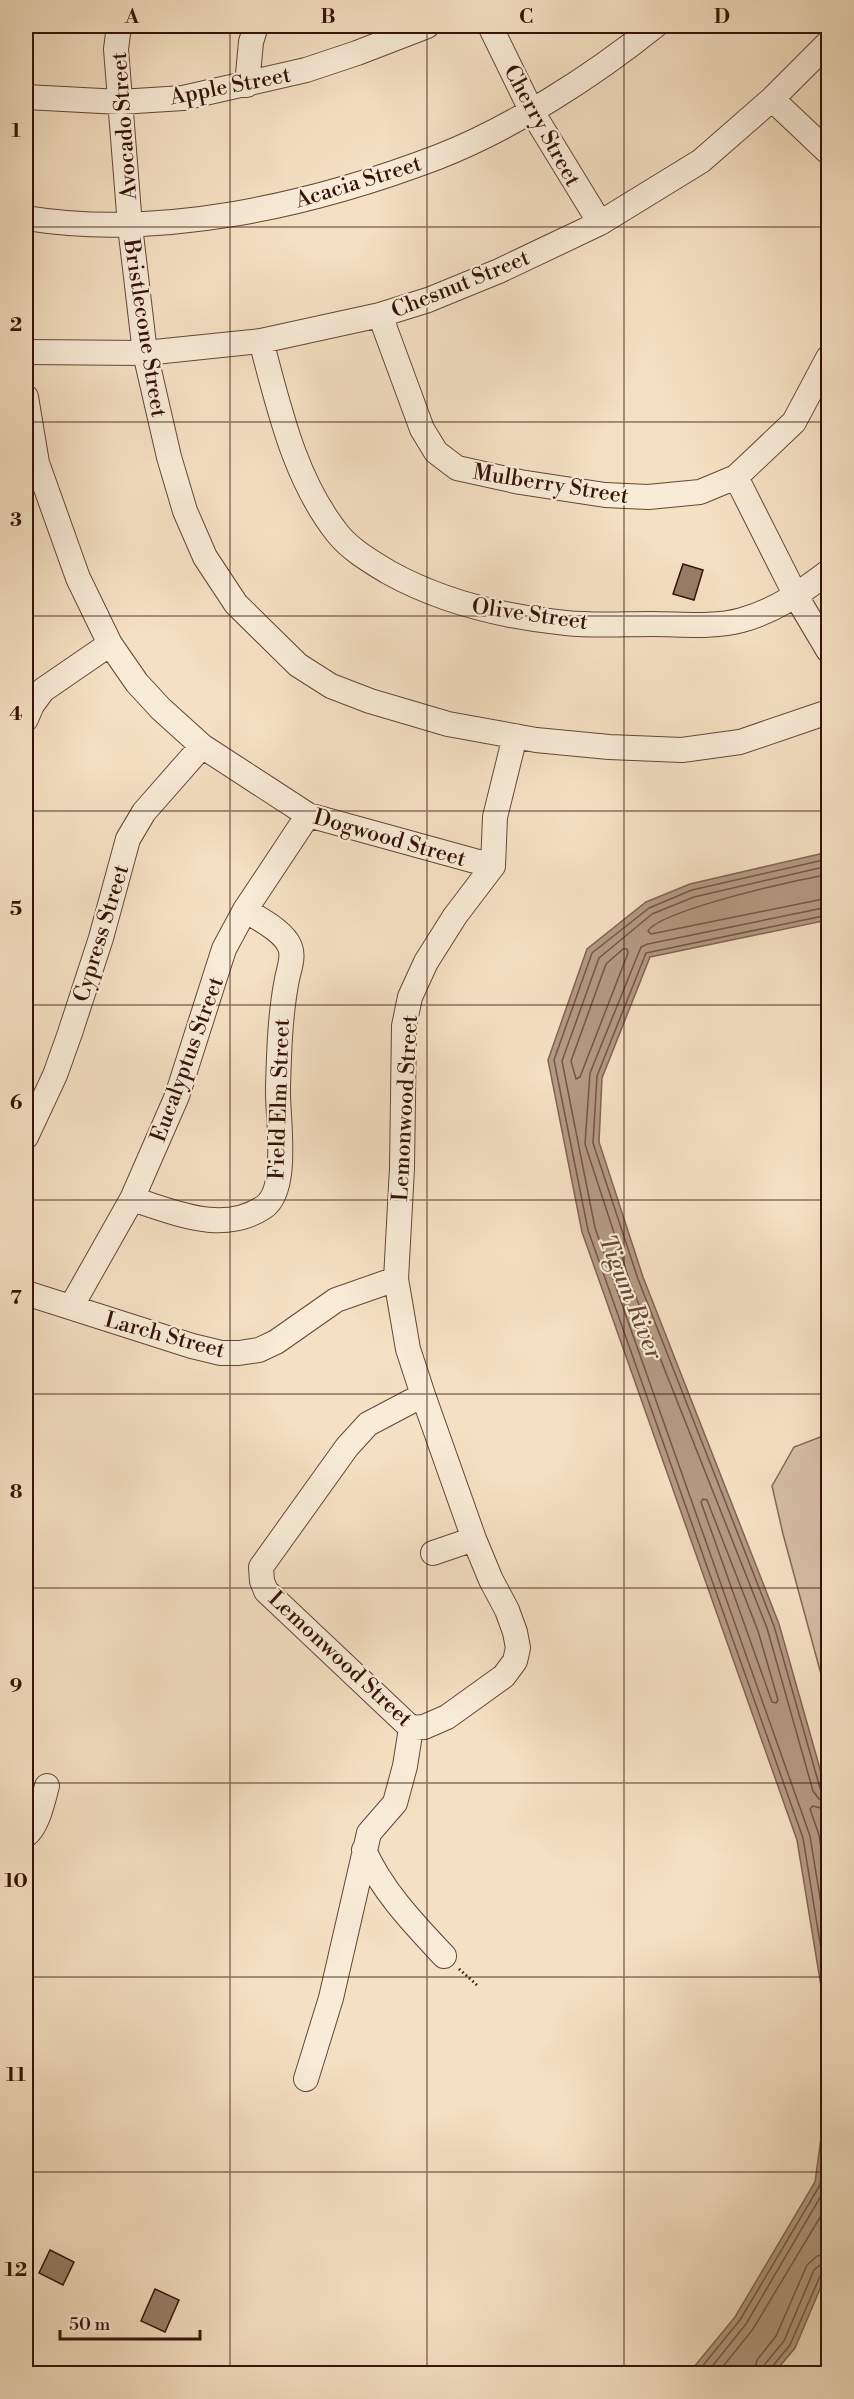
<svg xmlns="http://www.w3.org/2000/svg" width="854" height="2399" viewBox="0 0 854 2399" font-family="'Libre Bodoni',serif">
  <rect width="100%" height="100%" fill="#f4e0c2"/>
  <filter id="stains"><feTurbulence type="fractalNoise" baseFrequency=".00333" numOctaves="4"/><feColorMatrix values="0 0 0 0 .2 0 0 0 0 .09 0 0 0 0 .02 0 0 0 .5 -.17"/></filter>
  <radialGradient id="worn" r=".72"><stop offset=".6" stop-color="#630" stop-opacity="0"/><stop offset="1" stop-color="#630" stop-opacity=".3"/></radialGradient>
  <path fill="#d4bda2" stroke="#846854" stroke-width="1.5" d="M828,1434V1700L783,1534L772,1486L794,1447Z"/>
  <path fill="#b39a82" stroke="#816451" stroke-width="1.5" d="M824,853H828V920L650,957L602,1078L599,1142L643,1277L779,1624L828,1797V2029L797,1840L582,1232L548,1060L587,949L646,902L690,884Z
    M828,2087V2270L795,2348L774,2373H689L735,2317L815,2182Z"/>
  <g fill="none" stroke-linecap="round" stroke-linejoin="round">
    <path stroke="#745644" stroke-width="1.5" d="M828,859L692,890L649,908L592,953L554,1060L588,1230L803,1838L828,1992
      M828,866L694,897L652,914L599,958L562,1061L595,1228L810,1836L828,1947
      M828,875C801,878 659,911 648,931L651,934L828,898
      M828,907L648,944L641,947L590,1073L585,1144L630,1282L767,1628L813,1791L819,1799L828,1801
      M828,915L646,953L597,1076L593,1143L638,1279L774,1626L820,1788L823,1792L828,1793
      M623,949H627L628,953L580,1077L576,1079L571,1061L606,964Z
      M703,1499L707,1500L758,1631L778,1700L776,1703L772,1702L701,1502Z
      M828,1810L813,1806L810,1809L819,1835L828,1891
      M696,2374L740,2320L820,2185L828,2131
      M706,2374L746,2324L828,2184
      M717,2374L753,2329L828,2204
      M754,2374L757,2360L776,2336L807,2265L817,2256L828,2254
      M763,2374L765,2364L784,2341L814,2270L821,2264L828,2263
      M770,2374L772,2367L790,2345L821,2274L828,2270"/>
  </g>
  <path fill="#987e68" stroke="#351307" stroke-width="1.5" d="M683,564L703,570L694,600L673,594Z
    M50,2250L74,2262L63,2285L39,2273Z
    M155,2289L179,2300L165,2332L141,2321Z"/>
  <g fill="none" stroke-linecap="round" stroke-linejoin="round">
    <g stroke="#654636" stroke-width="26">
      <path id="minor" d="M119,26L116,49L130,226L145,353L169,457L185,511L205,557L236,604L298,665L331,686L370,701L448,724L536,740L609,747L682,750L740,742L828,712
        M490,26L531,110L600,223
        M247,85L251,42L256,26
        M26,97L120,102L183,98L306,70L357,53L427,26
        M772,99L828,152
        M26,218C160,240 312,205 438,157C512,128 593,76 655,26
        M380,315L422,429L436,452L457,468L520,482L605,495L648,497L700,492L736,477L794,422L828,358
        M261,341C279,407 294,479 338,534C351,550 370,561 388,572C442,602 504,617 566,623C594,626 623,624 652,624C682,624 713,628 742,620C775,611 802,592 828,572
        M26,352L145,353L261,341L380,315L428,300L499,271L600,223L701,161L772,99L828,43
        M26,397L37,463L78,578L110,644L137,683L161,709L202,746L308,815L493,866
        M736,477L796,596L828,650
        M26,719L32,705L43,690L110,644
        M26,1137L55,1075L70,1033L101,938L128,839L144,812L202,746
        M132,1199C175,1212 222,1235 264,1207C290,1189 277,1116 278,1088C279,1051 280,1015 287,979C289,969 294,957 290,947C284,931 259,919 245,910
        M26,1293L192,1346L221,1353H239L259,1350L276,1342L336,1300L396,1279
        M71,1307L132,1199L177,1096L224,949L245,910L308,815
        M423,1395L368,1424L347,1447L261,1567L262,1581L266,1591L411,1728L424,1727L447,1717L504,1676L515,1661L518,1648L515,1632L507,1610L491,1580L474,1539L423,1395L408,1349L396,1279L402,1168L404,1026L410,997L426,962L455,916L493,866L495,817L515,736
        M433,1553L474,1539
        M26,1835C38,1826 43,1800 47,1786
        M364,1850C382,1891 414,1924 444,1956
        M306,2079L331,1998L369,1833L395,1803L405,1766L411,1728"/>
    </g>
    <path stroke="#351307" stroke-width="3" stroke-dasharray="1.5 3" stroke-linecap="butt" d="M459,1969L478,1986"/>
    <use href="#minor" stroke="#f8ebd7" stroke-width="24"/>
  </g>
  <path fill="none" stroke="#351307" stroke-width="1.5" stroke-opacity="0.55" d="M230,26V2374M427,26V2374M624,26V2374M26,227H828M26,422H828M26,616H828M26,811H828M26,1005H828M26,1200H828M26,1394H828M26,1588H828M26,1783H828M26,1977H828M26,2172H828"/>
  <g text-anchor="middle" stroke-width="4.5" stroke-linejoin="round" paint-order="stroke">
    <g font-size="22" fill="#351307" stroke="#f8ebd7">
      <text transform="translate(230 85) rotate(-11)" y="8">Apple Street</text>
      <text transform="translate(543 125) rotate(61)" y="8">Cherry Street</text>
      <text transform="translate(123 126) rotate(-94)" y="8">Avocado Street</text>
      <text transform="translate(358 181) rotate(-17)" y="8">Acacia Street</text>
      <text transform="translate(460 283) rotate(-22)" y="8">Chesnut Street</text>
      <text transform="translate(146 328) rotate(81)" y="8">Bristlecone Street</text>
      <text transform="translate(551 483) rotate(9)" y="8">Mulberry Street</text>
      <text transform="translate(530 613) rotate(8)" y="8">Olive Street</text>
      <text transform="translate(390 837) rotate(16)" y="8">Dogwood Street</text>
      <text transform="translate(100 933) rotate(-73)" y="8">Cypress Street</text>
      <text transform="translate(186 1059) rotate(-70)" y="8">Eucalyptus Street</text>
      <text transform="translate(278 1099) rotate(-88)" y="8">Field Elm Street</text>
      <text transform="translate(404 1108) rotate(-87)" y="8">Lemonwood Street</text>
      <text transform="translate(165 1334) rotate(15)" y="8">Larch Street</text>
      <text transform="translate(341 1658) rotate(43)" y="8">Lemonwood Street</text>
    </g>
    <g font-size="24" font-style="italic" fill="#674938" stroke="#f8ebd7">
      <text transform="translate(631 1297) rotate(68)" y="8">Tigum River</text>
    </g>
  </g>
  <rect width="854" height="2399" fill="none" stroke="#f4e0c2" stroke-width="66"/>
  <path d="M60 2330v9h140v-9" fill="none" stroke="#351307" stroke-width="3"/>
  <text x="69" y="2330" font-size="18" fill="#351307" stroke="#f8ebd7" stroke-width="4.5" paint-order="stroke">50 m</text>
  <rect x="33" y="33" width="788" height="2333" fill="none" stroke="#351307" stroke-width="2"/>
  <g font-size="20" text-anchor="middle" font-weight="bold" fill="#351307">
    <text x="132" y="23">A</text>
    <text x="328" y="23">B</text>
    <text x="526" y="23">C</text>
    <text x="722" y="23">D</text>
    <text x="16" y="137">1</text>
    <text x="16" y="331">2</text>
    <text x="16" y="526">3</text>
    <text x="16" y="720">4</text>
    <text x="16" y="915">5</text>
    <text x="16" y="1109">6</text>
    <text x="16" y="1304">7</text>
    <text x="16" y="1498">8</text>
    <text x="16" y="1692">9</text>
    <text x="16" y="1887">10</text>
    <text x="16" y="2081">11</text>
    <text x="16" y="2276">12</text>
  </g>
  <rect width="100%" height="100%" filter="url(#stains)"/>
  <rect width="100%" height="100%" fill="url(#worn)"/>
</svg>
